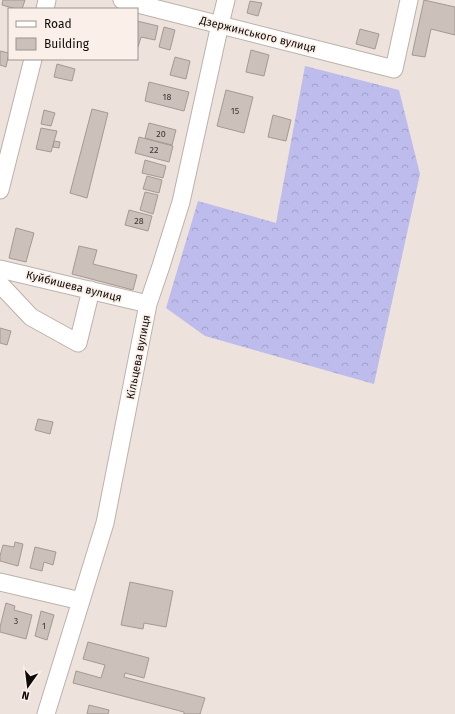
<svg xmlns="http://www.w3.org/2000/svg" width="455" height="714" viewBox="0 0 455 714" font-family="'Fira Sans',sans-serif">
  <defs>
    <pattern id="forest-crowns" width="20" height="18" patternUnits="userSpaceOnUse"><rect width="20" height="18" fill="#bdbcec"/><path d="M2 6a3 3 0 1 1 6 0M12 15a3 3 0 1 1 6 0" fill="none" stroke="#a1a0c9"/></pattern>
  </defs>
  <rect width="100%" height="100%" fill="#eee3dc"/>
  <path fill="url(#forest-crowns)" d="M305,66L399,90L420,174L374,384L205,336L166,308L198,201L276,223Z"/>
  <path fill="#cbc0ba" stroke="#a49993" d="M3,0H25L22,9H16L2,5Z
    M424,0L455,7V35L431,29L425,57L412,55Z
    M250,1L262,3L258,16L247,13Z
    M137,21L158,26L155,40L141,37L138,47L137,46Z
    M164,27L175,30L170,50L159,47Z
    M360,29L379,34L375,49L356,44Z
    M251,50L269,55L264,76L246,72Z
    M0,51L9,53L6,67L0,65Z
    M175,57L190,61L186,79L170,75Z
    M57,64L75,69L72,81L54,77Z
    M149,82L189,92L184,111L145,101Z
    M226,90L253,97L244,133L217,126Z
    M92,109L108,113L87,198L70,193Z
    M44,110L55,113L51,126L41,124Z
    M273,115L291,120L286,141L268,137Z
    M149,123L176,130L172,145L145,138Z
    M41,128L57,131L51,152L36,149Z
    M139,137L173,146L169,162L135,153Z
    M54,141L60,142L59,148L53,147Z
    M145,160L166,166L163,178L142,173Z
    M147,176L162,180L159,193L143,189Z
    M145,192L158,195L153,214L140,210Z
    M129,210L152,216L148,231L125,225Z
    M16,228L34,233L26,262L9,258Z
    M79,246L97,250L93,264L137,275L133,290L72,274Z
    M0,328L11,331L7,345L0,343Z
    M38,419L53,422L50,434L35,430Z
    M15,542L23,544L18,566L0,561V556L3,545L14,547Z
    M35,547L56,552L53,565L44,562L42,571L30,568Z
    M130,582L173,591L166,627L144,623L143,629L121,625Z
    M6,603L15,606L14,610L32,615L26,639L0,632V627Z
    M41,611L54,615L47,640L35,636Z
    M88,642L149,658L144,678L125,673L124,677L205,698L200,714H184V712L73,683L76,671L101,678L105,665L83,659Z
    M89,705L109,710L108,714H87Z"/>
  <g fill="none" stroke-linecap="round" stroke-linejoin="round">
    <g stroke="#bcb1ab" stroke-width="19">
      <path id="minor" d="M122,0L394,69L409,0
        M45,9L47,0
        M0,190L33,59
        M0,269L148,304
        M0,284L31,317L78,343L91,290
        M0,582L81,601
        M46,714L105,523L148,304L161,266L181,202L220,24L226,0"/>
    </g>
    <use href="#minor" stroke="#fff" stroke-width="17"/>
  </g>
  <g text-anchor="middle" stroke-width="3.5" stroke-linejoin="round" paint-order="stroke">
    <g font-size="9" fill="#3d3834">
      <text x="167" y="100">18</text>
      <text x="235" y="114">15</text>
      <text x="161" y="137">20</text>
      <text x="154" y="153">22</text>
      <text x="139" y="224">28</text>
      <text x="16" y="624">3</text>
      <text x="44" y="629">1</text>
    </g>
    <g font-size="11" fill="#0e0b08" stroke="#fbf0e9">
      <text transform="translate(258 34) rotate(14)" y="4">Дзержинського вулиця</text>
      <text transform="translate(74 286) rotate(14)" y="4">Куйбишева вулиця</text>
      <text transform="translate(138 357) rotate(-79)" y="4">Кільцева вулиця</text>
    </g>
  </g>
  <rect x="8" y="8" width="130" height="52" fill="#fbf0e9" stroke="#9c948f"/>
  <rect x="16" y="21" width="20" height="6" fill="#ffffff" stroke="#9c948f"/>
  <text x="44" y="28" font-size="12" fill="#0e0b08">Road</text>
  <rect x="16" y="38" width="20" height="12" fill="#cbc0ba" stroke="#9c948f"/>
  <text x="44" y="48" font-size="12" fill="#0e0b08">Building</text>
  <g transform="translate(28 686) rotate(194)" stroke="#fbf0e9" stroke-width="3" paint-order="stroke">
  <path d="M0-3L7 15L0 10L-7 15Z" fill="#0e0b08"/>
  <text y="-6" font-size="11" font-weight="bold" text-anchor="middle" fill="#0e0b08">N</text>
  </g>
</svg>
